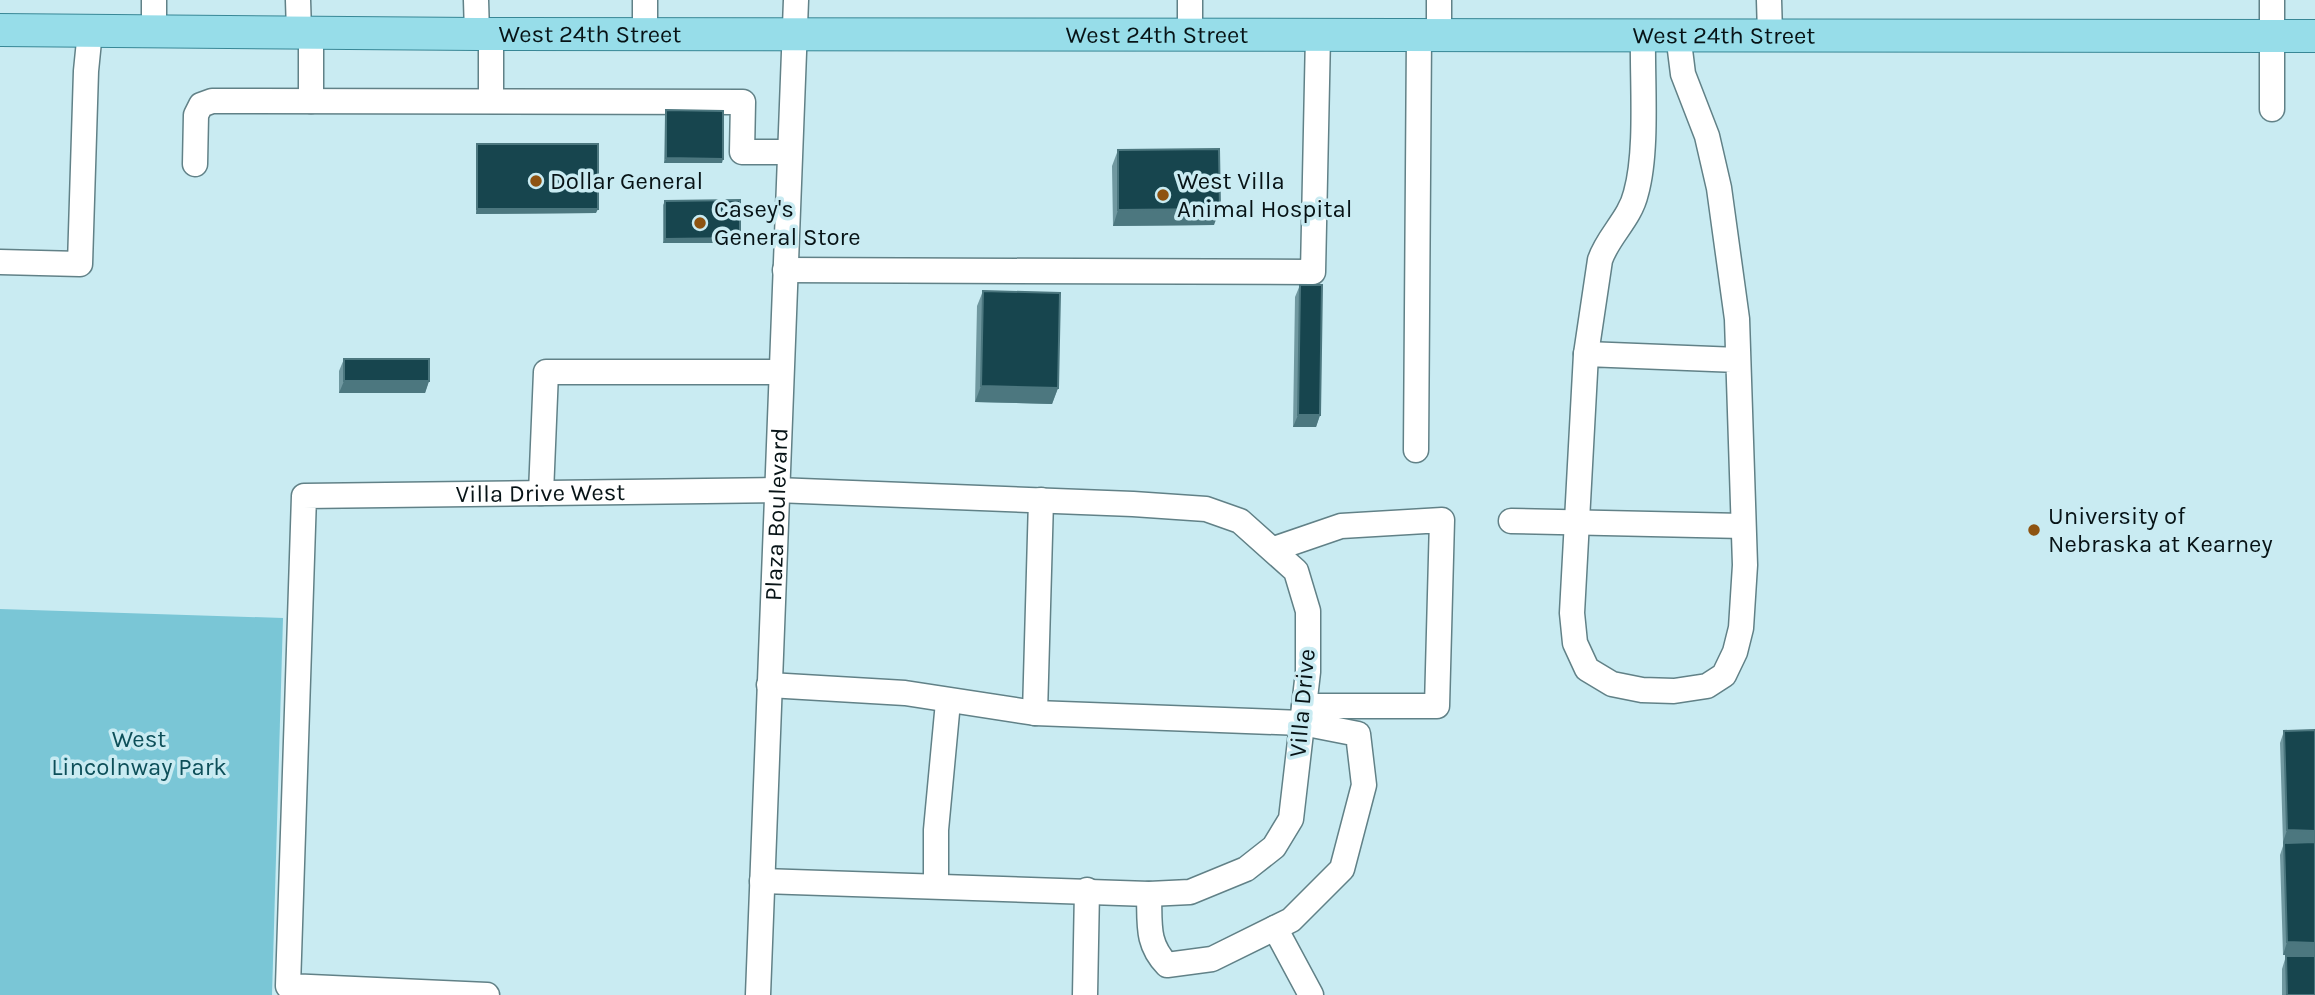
<svg xmlns="http://www.w3.org/2000/svg" width="2315" height="995" viewBox="0 0 2315 995" font-family="Karla,sans-serif">
  <rect width="100%" height="100%" fill="#c9ebf2"/>
  <path fill="#7ac6d6" d="M0,609L283,618L272,995H0Z"/>
  <g fill="none" stroke-linecap="round" stroke-linejoin="round">
    <g stroke="#618187" stroke-width="27">
      <g id="minor">
        <path d="M298,0L299,32"/>
        <path d="M476,0L477,34"/>
        <path d="M645,0V34"/>
        <path d="M1190,0V35"/>
        <path d="M1439,0V35"/>
        <path d="M1769,0L1770,34"/>
        <path d="M2272,0V109"/>
        <path d="M154,31V0"/>
        <path d="M311,33V101"/>
        <path d="M491,34V101"/>
        <path d="M1678,34L1683,74L1707,136L1719,188L1737,319L1745,565L1741,628L1735,652L1724,675L1707,686L1674,691L1642,690L1612,684L1587,669L1575,643L1572,613L1586,354L1738,360"/>
        <path d="M195,164L196,115L201,105L212,101L743,102L742,152H789"/>
        <path d="M0,262L80,264L86,71L90,31"/>
        <path d="M785,270L1313,272L1318,35"/>
        <path d="M1586,354L1600,260C1608,236 1630,219 1636,193C1648,150 1642,81 1643,35"/>
        <path d="M1416,450L1419,35"/>
        <path d="M541,493L546,372H781"/>
        <path d="M1511,521L1743,526"/>
        <path d="M1274,549L1341,526L1442,520L1437,706H1304"/>
        <path d="M769,685L905,693L1035,713L1302,723L1358,734L1364,785L1342,869L1291,920L1212,959L1167,965C1146,943 1150,924 1149,894"/>
        <path d="M1035,713L1041,500"/>
        <path d="M936,886V830L948,702"/>
        <path d="M1275,928L1311,995"/>
        <path id="s1" d="M487,995L288,986L304,496L776,490L1133,504L1206,509L1240,521L1296,571L1308,611V672L1291,819L1274,847L1246,869L1190,892L1149,894L762,881"/>
        <path id="s2" d="M758,995L796,0"/>
        <path d="M1085,995L1087,890"/>
      </g>
    </g>
    <g stroke="#388796" stroke-width="34">
      <g id="major">
        <path id="s3" d="M0,30L477,34L2315,36"/>
      </g>
    </g>
    <use href="#minor" stroke="#fff" stroke-width="24"/>
    <use href="#major" stroke="#97dde9" stroke-width="32"/>
  </g>
  <path fill="#7098a0" d="M666,110L722,163H664L665,114Z
    M477,144L596,213L476,214V149Z
    M1118,150L1214,225L1113,226L1112,166Z
    M665,201L740,238L738,243H663V205Z
    M1300,285L1320,415L1316,427H1293L1295,297Z
    M983,291L1058,388L1052,404L975,402L977,306Z
    M344,359L429,381L425,393H339V371Z
    M2315,730V955H2283L2280,855L2284,843H2302L2283,842L2280,743L2284,731Z
    M2286,956L2315,995H2282V969Z"/>
  <path fill="#4c777f" d="M666,158L723,159L722,163H664Z
    M477,209H598L596,213L476,214Z
    M1220,209L1214,225L1113,226L1118,210Z
    M740,238L738,243H663L665,239Z
    M344,381H429L425,393H339Z
    M981,386L1058,388L1052,404L975,402Z
    M1298,415H1320L1316,427H1293Z
    M2287,830L2315,831V843L2283,842Z
    M2287,942L2315,943V955H2283Z"/>
  <path fill="#17454e" stroke="#4c777f" stroke-width="2" d="M666,110L723,111V159L666,158Z
    M477,144H598V209H477Z
    M1219,149L1220,209L1118,210V150Z
    M740,200V238L665,239V201Z
    M1300,285H1322L1320,415H1298Z
    M983,291L1060,293L1058,388L981,386Z
    M344,359H429V381H344Z
    M2315,730V831L2287,830L2284,731Z
    M2315,842V943L2287,942L2284,843Z
    M2286,956H2315V995H2287Z"/>
  <g fill="#8e5311" stroke="#c9ebf2" stroke-width="2.5">
    <circle cx="536" cy="181" r="7"/>
    <circle cx="1163" cy="195" r="7"/>
    <circle cx="700" cy="223" r="7"/>
    <circle cx="2034" cy="530" r="7"/>
  </g>
  <g text-anchor="middle" stroke-width="7" stroke-linejoin="round" paint-order="stroke">
    <g font-size="24" fill="#071316" stroke="#c9ebf2">
      <text dy="8" stroke="none"><textPath href="#s3" startOffset="590">West 24th Street</textPath></text>
      <text dy="8" stroke="none"><textPath href="#s3" startOffset="1724">West 24th Street</textPath></text>
      <text dy="8" stroke="none"><textPath href="#s3" startOffset="1157">West 24th Street</textPath></text>
      <text dy="8" stroke="none"><textPath href="#s1" startOffset="926">Villa Drive West</textPath></text>
      <text dy="8" stroke="none"><textPath href="#s2" startOffset="481">Plaza Boulevard</textPath></text>
      <text transform="translate(1302 703) rotate(-85)" y="8">Villa Drive</text>
    </g>
    <g font-size="24" fill="#071316" stroke="#c9ebf2" text-anchor="start">
      <text x="550" y="189">Dollar General</text>
      <text x="1177" y="189">West Villa<tspan x="1177" dy="28">Animal Hospital</tspan></text>
      <text x="714" y="217">Casey's<tspan x="714" dy="28">General Store</tspan></text>
      <text x="2048" y="524">University of<tspan x="2048" dy="28">Nebraska at Kearney</tspan></text>
    </g>
    <g font-size="24" fill="#0d4f59" stroke="#c9ebf2">
      <text x="139" y="747">West<tspan x="139" dy="28">Lincolnway Park</tspan></text>
    </g>
  </g>
</svg>
